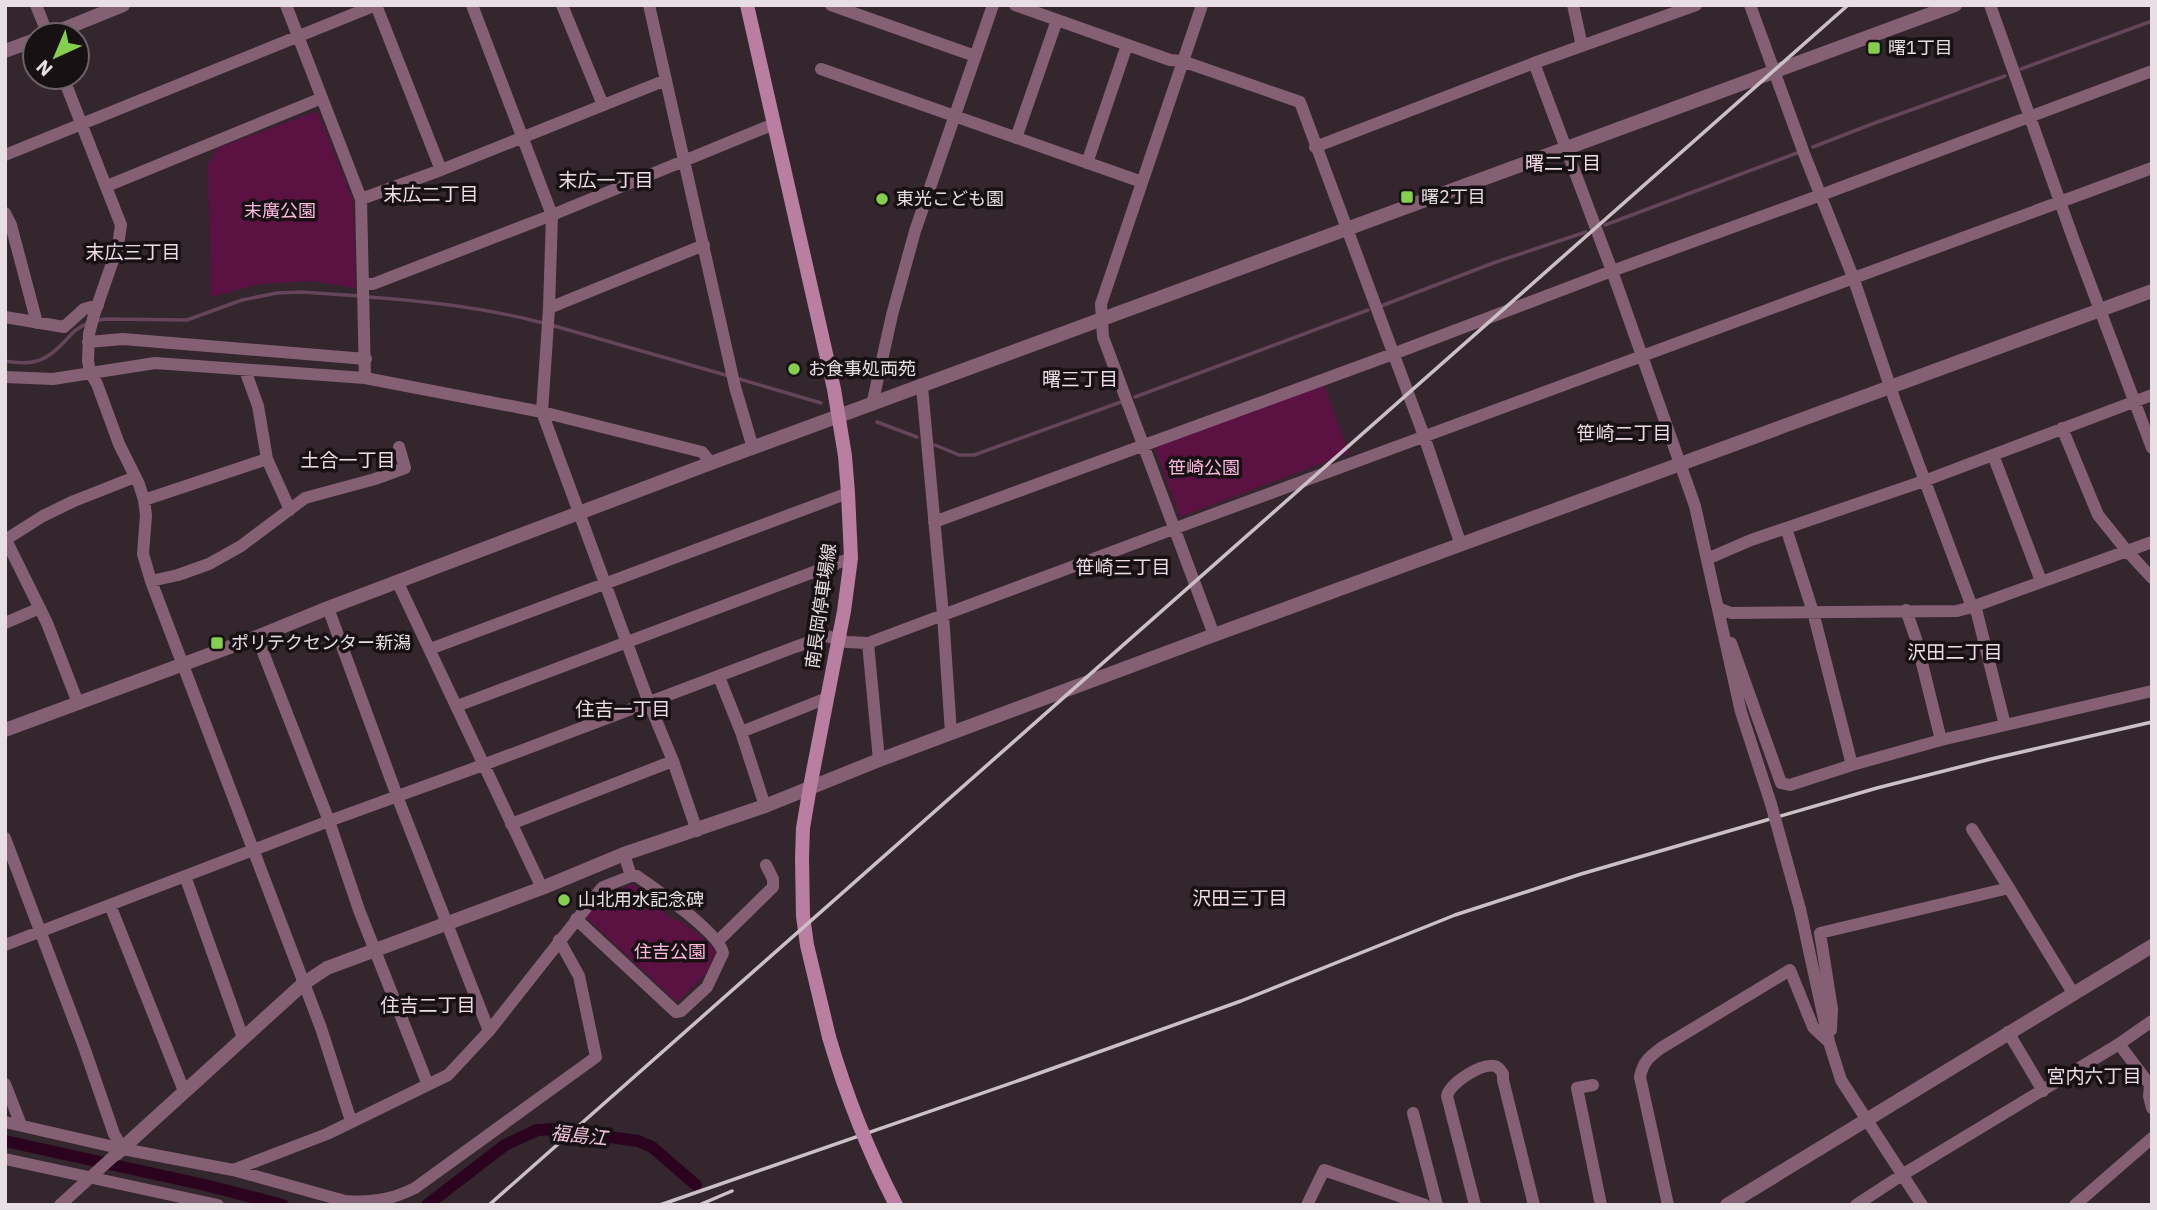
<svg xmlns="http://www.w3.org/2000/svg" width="2157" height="1210" viewBox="0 0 2157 1210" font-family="'IBM Plex Sans','Noto Sans JP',sans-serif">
  <rect width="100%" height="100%" fill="#33262d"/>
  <path fill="#5c1143" d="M317,111L353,200L356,288L312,281L260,284L211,297L208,164L218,148Z
    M1324,385L1349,453L1180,517L1154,446Z
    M633,884L671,918L684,923L710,944L715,953L705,975L677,1002L586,917L604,895Z"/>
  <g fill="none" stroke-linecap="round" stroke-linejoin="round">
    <path stroke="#644559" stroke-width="3.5" d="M2021,69L2152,21
      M1813,147L1872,124L2005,76
      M1605,225L1797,153
      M368,297C426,301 487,308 543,323
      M1381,306L1496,262L1586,232
      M96,321L105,319L187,320L242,300L277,293L302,292L360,296
      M551,325L729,376
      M5,361C34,366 47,361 66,340C73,332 79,326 89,323
      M736,378L821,403
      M1135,397L1368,310
      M877,422L917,437
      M935,445L959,455H974L1121,402"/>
    <path stroke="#2b031e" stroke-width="12" d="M5,1141L205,1185L283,1205
      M427,1205L505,1145L537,1130L553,1129L638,1141L652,1147L696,1185"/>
    <path stroke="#856075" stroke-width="12" d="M36,5L48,35
      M286,5L361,199L365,378
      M472,5L552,215L549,308L542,412L649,703L673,761L697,831
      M562,5L603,105
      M649,5L735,387L753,448
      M831,5L975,56
      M1015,5L1170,60L1182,61L1300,102L1424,436L1461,545
      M1202,5L1101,304L1103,337L1214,635
      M1573,5L1582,46
      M1750,5L1805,156L1853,277L1895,401L1972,607L1977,613L2005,725
      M1990,5L2074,241L2152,448
      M1534,63L1612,271L1695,506L1741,712L1771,804
      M821,69L1142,182
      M63,77L121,225L118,246L94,315L89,334L88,361L90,372L97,384L119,444L139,484L144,500L146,515L143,554L151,581L321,1028L351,1121
      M1016,138L1057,20
      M1315,147L1534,63L1696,5
      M5,155L376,5L441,170
      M1087,163L1127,45
      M107,186L322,98
      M361,199L441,170L666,80
      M5,213L11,225L37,323
      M363,284H373L552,215L774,124
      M549,308L704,245
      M5,317L64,327L84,309L98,305
      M88,342L123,339L366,359
      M245,370L258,406L267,459L290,510
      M5,377L53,379L155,363L365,378L542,412L702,452L711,463
      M922,387L943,615L951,733
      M872,405L892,315L915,231L993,5
      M2062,428L2098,515L2127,551L2152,578
      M1993,455L2041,581
      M144,500L267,459
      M934,522L1393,354L1612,271L1821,195L2152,71
      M1786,528L1813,612L1852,765
      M5,540L43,516L74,501L135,477
      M6,540L47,623L78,703
      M1707,559L1751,540L1924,481L2152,395
      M151,581L178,575L209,564L241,546L305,498L375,479L405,468L399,447
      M398,583L542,888
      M328,608L397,796L489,1031
      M1718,608L1731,613L1957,611L1972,607L2152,542
      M1906,610L1916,639L1941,740
      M5,623L40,608
      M257,637L329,821L359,910L428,1085
      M868,643L879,760
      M1731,643L1781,783L1790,785L1852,765L1941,740L2152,691
      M430,649L848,493
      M719,677L741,732L765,806
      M457,706L851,558
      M741,732L827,698
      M511,824L673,761
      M1972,829L2009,888L2073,993
      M5,838L84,1047L114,1134L123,1149
      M624,854L631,876
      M185,876L243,1038
      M110,905L184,1091
      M1800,909L1829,1042L1841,1080L1922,1205
      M718,941L773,887V879L766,865
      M5,945L329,821L483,765L795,647L827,636L847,642L868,643L1176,528L2152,168
      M1831,1030L1832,1009L1820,933L2009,888
      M2008,1032L2043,1091
      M2119,1044L2150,1085L2149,1096L2152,1108
      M5,1084L21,1125
      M1593,1085L1577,1088L1601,1205
      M1413,1113L1437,1205
      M5,1122L123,1149L233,1170L345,1201C371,1203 391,1200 415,1188L596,1057L579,976L559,940
      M5,1159L218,1205
      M233,1170L327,1134L448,1075L489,1031L601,889L603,887L631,876H637C656,890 719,932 723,953L707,987L681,1011L676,1012L576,919
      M60,1205L116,1154
      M1307,1205L1324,1170L1425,1205
      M1475,1205L1447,1096C1450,1083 1481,1063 1495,1066C1500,1068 1500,1070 1503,1074V1080L1534,1205
      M1668,1205L1640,1077C1643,1062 1649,1057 1661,1048L1790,970L1813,1027L1829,1042
      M1856,1205L1902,1175L2119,1044L2152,1021
      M2075,1205L2152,1138"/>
    <path stroke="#856075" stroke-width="14" d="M49,35L123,5
      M5,51L35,40
      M5,730L257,637L328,608L711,463L1955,5
      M116,1154L303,984L327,968L542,888L624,854L765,806L879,760L1214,635L2152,291
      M1727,1205L2152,946"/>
    <path stroke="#b97ea0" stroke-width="14" d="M747,5L834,389L845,456L848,493L851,558L844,611L810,787L803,828L802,858L803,916L807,945L829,1037"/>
    <path stroke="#cac0c5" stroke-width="3.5" d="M489,1205L1848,5
      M660,1205L1023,1079L1241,1001L1455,915L1581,874L1877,788L1991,759L2152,722
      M699,1205L732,1191"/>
    <path stroke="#856075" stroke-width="12" d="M1771,804L1800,909"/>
    <path stroke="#b97ea0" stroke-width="14" d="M829,1037C846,1095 868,1151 896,1205"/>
  </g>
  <g fill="#84cf4d" stroke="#171114" stroke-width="2.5">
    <rect x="1867" y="41" width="14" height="14" rx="3.5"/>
    <rect x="1400" y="190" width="14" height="14" rx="3.5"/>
    <circle cx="882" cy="199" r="7"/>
    <circle cx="794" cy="369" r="7"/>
    <rect x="210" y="636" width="14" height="14" rx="3.5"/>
    <circle cx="564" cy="900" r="7"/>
  </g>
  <g text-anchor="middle" stroke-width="7" stroke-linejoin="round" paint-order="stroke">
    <g font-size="18" fill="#e8dfe4" stroke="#171114" text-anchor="start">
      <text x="1888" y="54">曙1丁目</text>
      <text x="1421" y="203">曙2丁目</text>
      <text x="896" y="205">東光こども園</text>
      <text x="808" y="375">お食事処両苑</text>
      <text x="231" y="649">ポリテクセンター新潟</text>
      <text x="578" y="906">山北用水記念碑</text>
    </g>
    <g font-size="18" fill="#feb9e0" stroke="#171114">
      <text x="280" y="217">末廣公園</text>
      <text x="1204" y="474">笹崎公園</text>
      <text x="670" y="958">住吉公園</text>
    </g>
    <g font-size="18" fill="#e8dfe4" stroke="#171114">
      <text transform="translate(821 606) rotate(-82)" y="6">南長岡停車場線</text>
    </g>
    <g font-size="19" fill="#eedde6" stroke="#171114">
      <text x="1563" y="170">曙二丁目</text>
      <text x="606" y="187">末広一丁目</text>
      <text x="431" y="201">末広二丁目</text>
      <text x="133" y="259">末広三丁目</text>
      <text x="1080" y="386">曙三丁目</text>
      <text x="1624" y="440">笹崎二丁目</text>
      <text x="348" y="467">土合一丁目</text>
      <text x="1123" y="574">笹崎三丁目</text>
      <text x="1955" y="659">沢田二丁目</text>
      <text x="623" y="716">住吉一丁目</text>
      <text x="1240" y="905">沢田三丁目</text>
      <text x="428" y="1012">住吉二丁目</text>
      <text x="2094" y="1083">宮内六丁目</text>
    </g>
    <g font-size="19" font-style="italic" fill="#f1c2dc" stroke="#171114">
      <text transform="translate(579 1135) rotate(6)" y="7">福島江</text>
    </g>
  </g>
  <rect width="2157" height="1210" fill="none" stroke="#e8dfe4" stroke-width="14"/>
  <g transform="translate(56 56) rotate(224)"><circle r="33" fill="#171114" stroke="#6b6367" stroke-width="2"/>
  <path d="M0-5L12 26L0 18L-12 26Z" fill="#84cf4d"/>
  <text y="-10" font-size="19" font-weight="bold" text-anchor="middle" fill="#e8dfe4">N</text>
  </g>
</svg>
